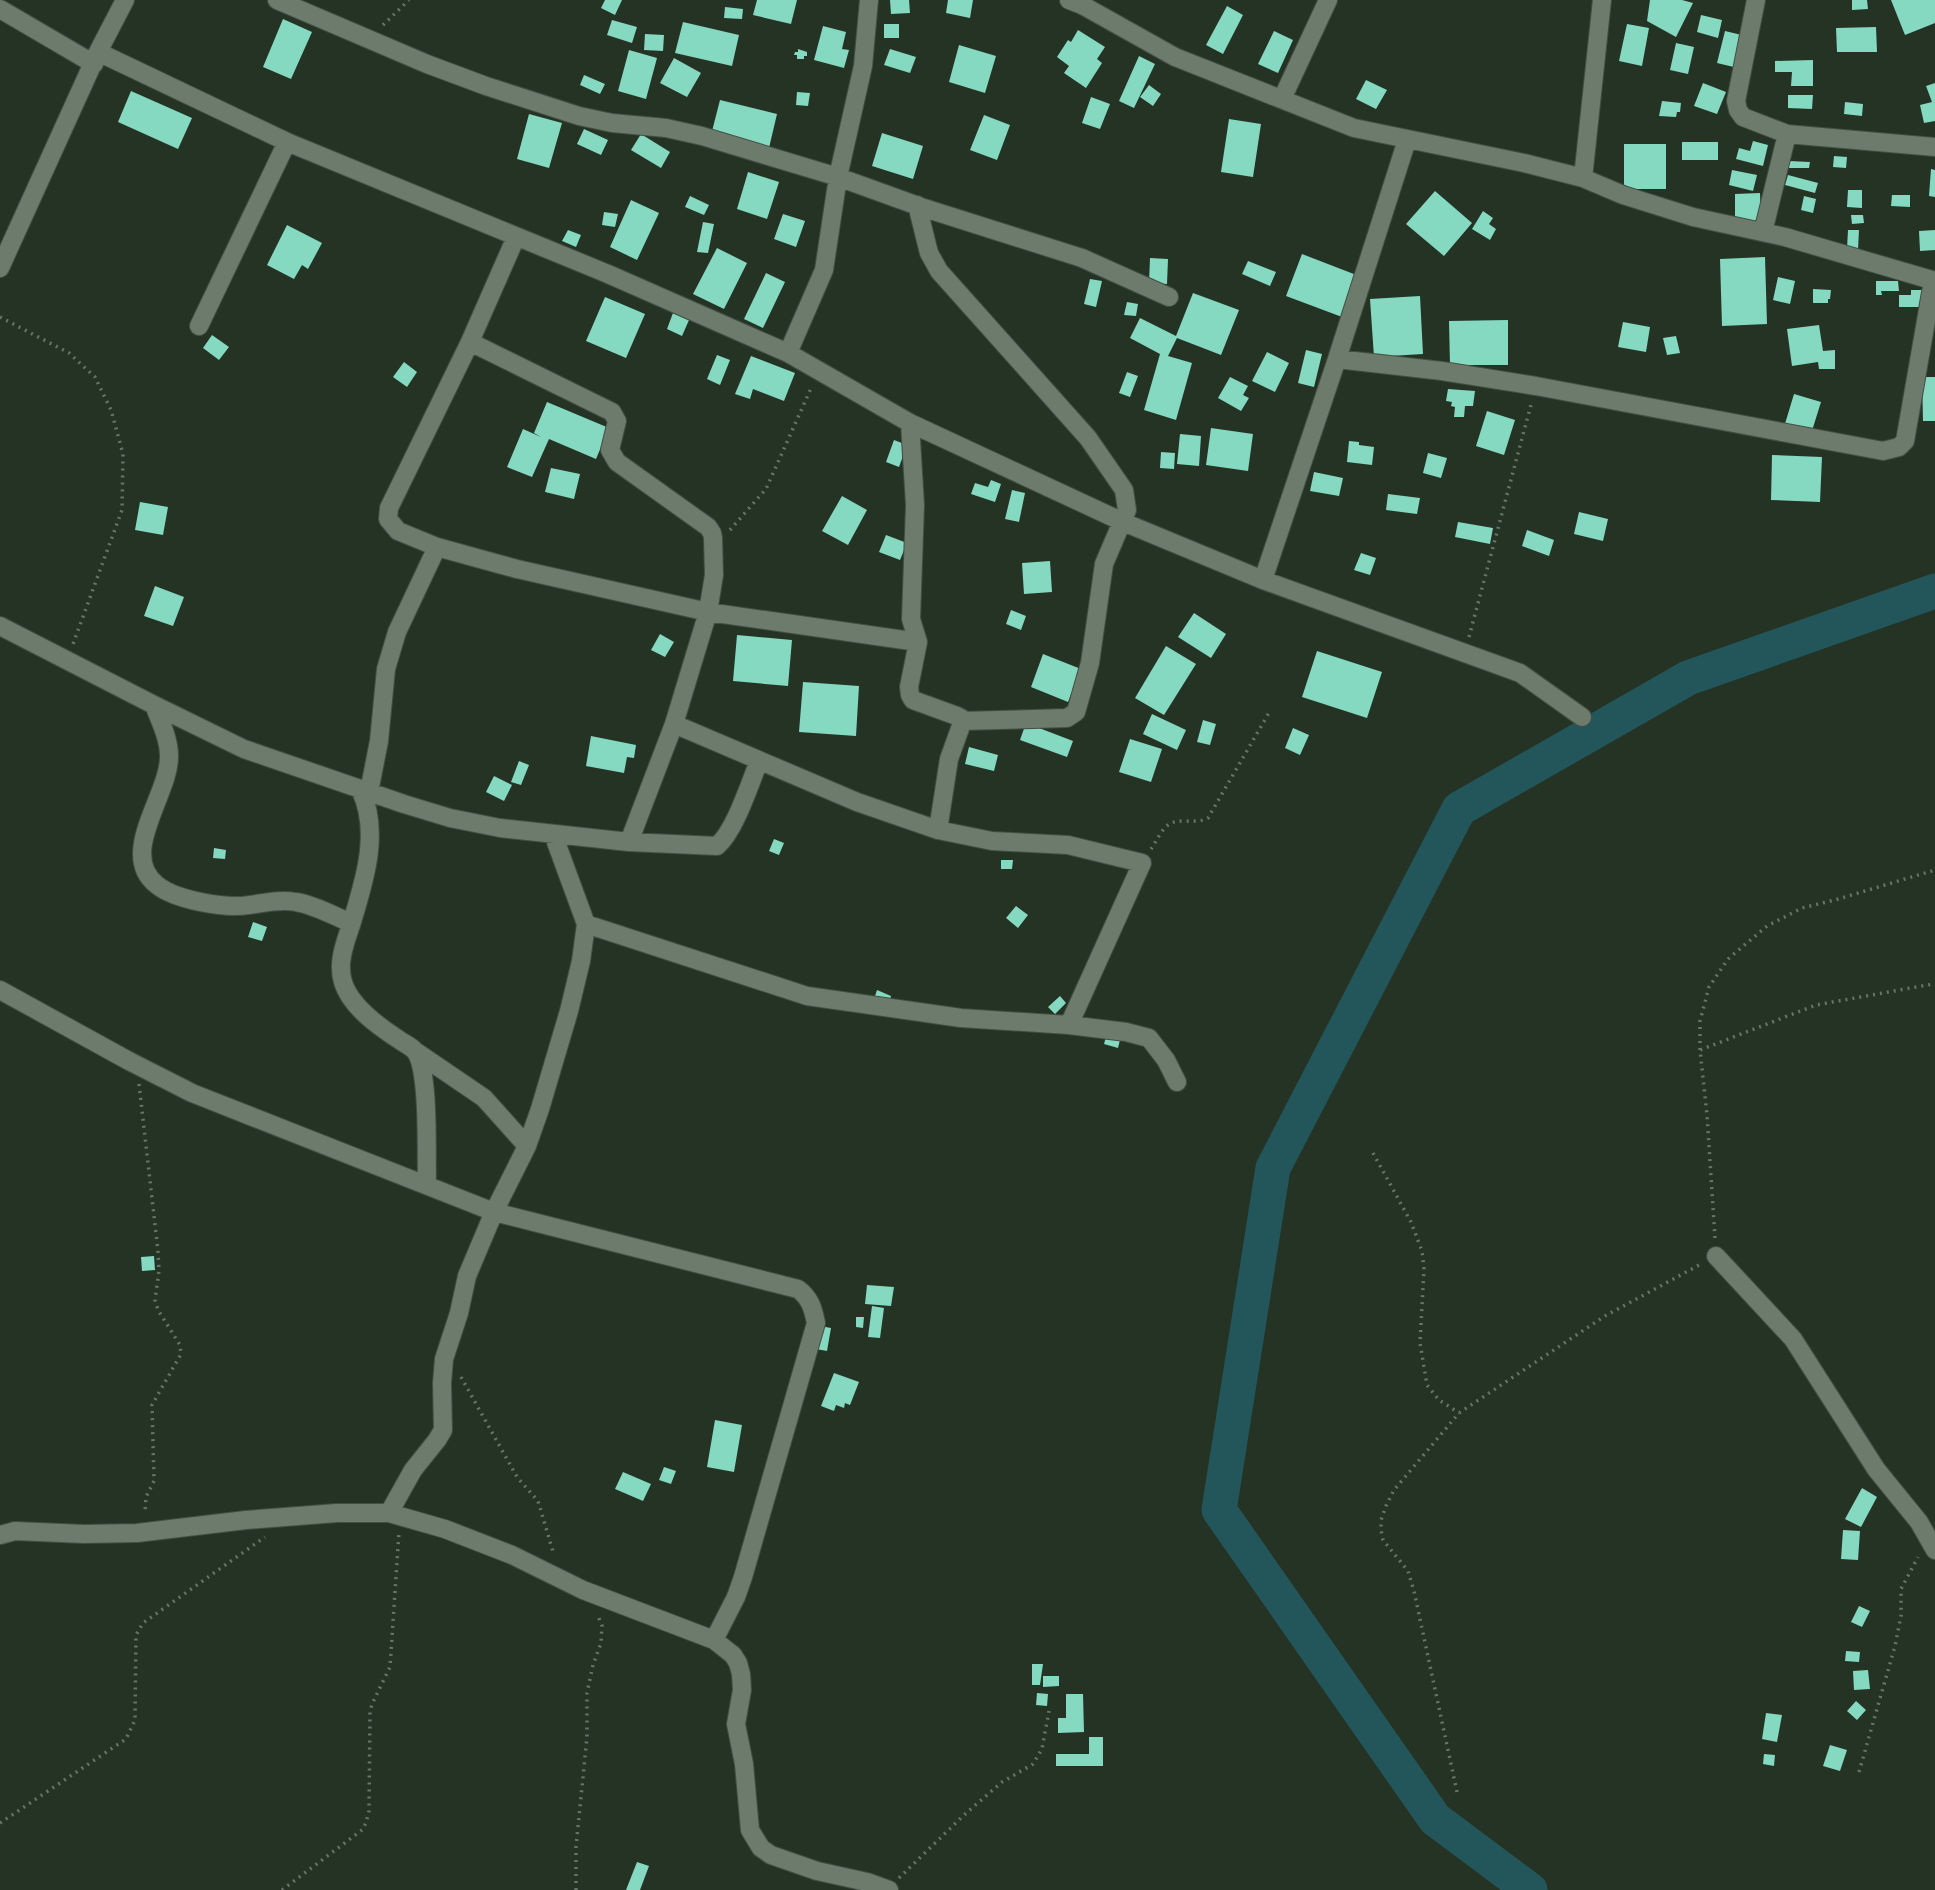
<svg xmlns="http://www.w3.org/2000/svg" width="1935" height="1890" viewBox="0 0 1935 1890" font-family="Signika,sans-serif">
  <rect width="100%" height="100%" fill="#253325"/>
  <g fill="none" stroke-linecap="round" stroke-linejoin="round">
    <path stroke="#23565a" stroke-width="35" d="M1530,1890L1435,1819L1219,1510L1273,1168L1459,809L1688,678L1935,591"/>
  </g>
  <path fill="#84d9c0" d="M605,0H622L615,15L601,8Z
    M757,0H797L791,24L753,15Z
    M890,0H909L910,13L891,14Z
    M948,0H973L970,18L946,13Z
    M1650,0H1682L1693,3L1676,37L1647,21Z
    M1852,0H1867L1868,9L1852,10Z
    M1891,0H1935V23L1905,35Z
    M1227,6L1243,15L1223,54L1206,45Z
    M725,7L743,9L742,19L724,18Z
    M1701,15L1722,20L1718,38L1697,32Z
    M283,19L312,32L291,79L263,67Z
    M612,20L637,27L632,43L607,35Z
    M683,22L739,35L732,66L675,53Z
    M884,24H899V38H884Z
    M1627,24L1649,28L1642,66L1619,61Z
    M823,26L846,32L842,49L849,50L844,68L814,60Z
    M1876,27L1877,52H1837L1836,28Z
    M1078,30L1105,47L1097,59L1102,63L1086,88L1064,73L1069,66L1057,57L1068,40L1071,42Z
    M1274,31L1293,40L1278,73L1258,64Z
    M1725,31L1746,36L1738,68L1717,63Z
    M645,34L664,35L663,51L644,50Z
    M1676,43L1694,47L1688,74L1670,70Z
    M959,45L996,56L985,93L949,82Z
    M798,49L807,52V56H804V59H797V55H794L795,52H798Z
    M890,49L916,57L910,73L884,65Z
    M629,50L657,58L646,99L618,91Z
    M1139,56L1155,64L1134,108L1119,101Z
    M674,58L701,73L687,97L660,83Z
    M1813,60V86H1791L1792,72H1775V61Z
    M584,75L605,84L600,94L580,85Z
    M1366,80L1387,90L1376,109L1356,99Z
    M1703,83L1726,92L1717,114L1694,106Z
    M1935,83V121L1924,123L1920,105L1932,102L1926,86Z
    M1149,85L1161,94L1153,106L1140,97Z
    M131,91L192,118L178,149L118,122Z
    M797,92L810,93L808,106L796,105Z
    M1788,95H1813L1812,109L1788,108Z
    M1091,97L1110,104L1100,129L1082,123Z
    M720,100L777,114L769,148L711,135Z
    M1662,101L1681,103L1680,112H1677L1676,117L1659,116Z
    M1845,102L1863,104L1862,116L1844,114Z
    M529,114L562,123L549,168L517,159Z
    M984,115L1010,125L997,160L970,150Z
    M1229,119L1261,124L1253,177L1221,172Z
    M584,129L608,140L601,155L577,144Z
    M882,133L923,146L913,179L872,166Z
    M641,134L670,152L661,168L631,150Z
    M1753,141L1768,145L1763,166L1736,159L1739,148L1750,151Z
    M1682,142H1718V160H1682Z
    M1624,144H1666V189H1624Z
    M1834,156L1847,157L1846,168L1833,167Z
    M1789,161L1810,162L1809,168H1789Z
    M1931,169L1935,170V197L1929,196Z
    M1732,170L1757,175L1753,191L1729,185Z
    M748,172L779,182L767,219L737,209Z
    M1788,175L1818,183L1815,193L1785,185Z
    M1848,190H1862V208L1847,207Z
    M1435,191L1472,223L1444,256L1406,224Z
    M1760,193L1761,222L1735,223V194Z
    M1892,195H1910V207L1891,206Z
    M690,196L709,205L704,215L685,207Z
    M1804,196L1816,199L1813,213L1801,210Z
    M631,200L659,213L637,260L610,247Z
    M1483,211L1493,218L1489,224L1496,229L1490,240L1472,229Z
    M604,212L618,214L615,227L602,225Z
    M783,214L805,221L796,247L774,239Z
    M1851,215H1863L1864,223L1852,224Z
    M703,222L714,224L708,253L697,252Z
    M287,225L322,243L308,269L302,265L294,279L267,265Z
    M568,230L581,235L576,247L562,241Z
    M1848,230H1859L1858,250L1847,249Z
    M1935,230V250L1920,251L1919,231Z
    M717,248L747,263L724,309L693,294Z
    M1302,254L1359,276L1342,317L1286,296Z
    M1765,257L1767,324L1722,326L1720,259Z
    M1150,258L1168,259L1167,284L1149,283Z
    M1248,261L1276,272L1270,286L1242,274Z
    M766,273L785,282L763,328L744,319Z
    M1778,277L1795,281L1790,304L1773,300Z
    M1090,279L1102,281L1096,307L1084,304Z
    M1876,281H1898L1899,291H1881L1882,295H1876Z
    M1813,289L1831,290L1830,299H1828V303H1813Z
    M1911,290H1924V307H1899V295H1911Z
    M1193,293L1239,310L1221,355L1177,338L1168,356L1192,363L1176,420L1144,410L1160,354L1130,338L1140,318L1176,336Z
    M1420,296L1423,354L1374,357L1370,299Z
    M605,297L645,314L626,358L586,341Z
    M1127,302L1138,304L1136,316L1124,315Z
    M673,313L689,320L682,336L667,329Z
    M1508,320V365H1450L1449,321Z
    M1623,322L1650,327L1646,352L1618,347Z
    M1819,325L1823,351L1835,350V369H1819L1818,362L1792,366L1787,329Z
    M212,335L229,347L219,360L203,348Z
    M1676,336L1680,353L1667,355L1663,338Z
    M1306,350L1322,354L1314,387L1298,383Z
    M1267,352L1289,363L1275,392L1252,381Z
    M717,355L730,360L720,385L707,379Z
    M751,356L795,373L784,401L753,389L750,399L735,394Z
    M404,362L417,372L407,387L393,377Z
    M1127,372L1138,376L1130,397L1119,393Z
    M1230,377L1248,386L1243,395L1249,398L1241,411L1218,398Z
    M1922,377H1935V421H1923Z
    M1448,389L1475,391L1473,406H1465L1464,417H1454L1455,407L1451,406L1452,402L1446,401Z
    M1794,394L1821,402L1811,434L1784,427Z
    M547,402L609,428L596,459L549,439L532,477L507,467L523,429L541,437L534,433Z
    M1487,411L1515,420L1504,455L1476,446Z
    M1211,428L1253,434L1248,471L1206,465Z
    M1180,434L1201,436L1199,466L1177,464Z
    M894,440L907,445L899,467L886,462Z
    M1349,441L1359,442V445L1374,447L1372,465L1347,462Z
    M1161,452L1175,453L1174,469L1160,468Z
    M1428,453L1447,458L1441,478L1423,473Z
    M1772,455L1822,457L1820,502L1771,500Z
    M551,468L580,474L574,499L545,492Z
    M1314,472L1343,478L1339,496L1310,491Z
    M991,480L1001,484L995,502L971,494L975,483L988,487Z
    M1012,490L1025,493L1019,522L1005,519Z
    M1388,494L1420,498L1417,514L1386,510Z
    M842,496L867,510L848,545L822,531Z
    M140,502L168,507L163,535L135,530Z
    M1579,512L1608,519L1603,541L1574,534Z
    M1458,522L1493,528L1490,544L1455,537Z
    M1527,530L1554,540L1549,556L1522,546Z
    M886,535L907,543L900,560L879,552Z
    M1361,553L1376,558L1370,575L1354,570Z
    M1050,561L1052,592L1024,594L1022,563Z
    M155,586L184,597L173,626L144,616Z
    M1011,610L1026,616L1021,630L1006,624Z
    M1194,613L1226,634L1211,658L1178,637Z
    M660,634L674,642L665,657L651,650Z
    M737,635L792,640L788,686L733,681Z
    M1166,646L1196,664L1164,715L1135,698Z
    M1317,651L1382,672L1367,718L1302,697Z
    M1043,654L1081,669L1068,702L1031,687Z
    M803,682L859,686L856,736L799,732Z
    M1152,714L1186,730L1177,750L1143,734Z
    M1203,720L1216,724L1210,745L1197,742Z
    M1026,723L1073,741L1067,757L1020,740Z
    M1293,728L1309,735L1300,755L1285,748Z
    M591,736L636,745L634,758L627,757L624,773L586,766Z
    M1130,739L1162,749L1151,782L1119,772Z
    M969,747L998,755L994,771L965,764Z
    M519,761L529,765L521,785L511,782Z
    M494,776L512,785L504,801L486,792Z
    M774,839L784,843L779,855L769,851Z
    M214,848L226,850L225,859L213,858Z
    M1001,860H1013L1012,869H1001Z
    M1016,906L1028,915L1018,928L1006,918Z
    M253,922L267,927L262,941L248,937Z
    M877,990L891,996L890,1001L875,996Z
    M1060,996L1066,1003L1055,1014L1048,1007Z
    M1107,1033L1121,1036L1118,1048L1104,1044Z
    M154,1256L155,1270L142,1271L141,1257Z
    M867,1285L894,1287L891,1306L865,1304Z
    M872,1306L884,1308L880,1338L868,1337Z
    M856,1317H864L863,1328L856,1327Z
    M820,1326L831,1328L827,1351L816,1349Z
    M834,1373L859,1382L850,1405L845,1403L844,1408L836,1405L834,1411L821,1406Z
    M715,1420L742,1425L734,1472L707,1467Z
    M664,1467L676,1471L671,1484L659,1480Z
    M623,1472L651,1484L643,1501L615,1489Z
    M1862,1488L1877,1497L1861,1527L1845,1519Z
    M1843,1530L1860,1531L1858,1560L1841,1559Z
    M1859,1606L1870,1611L1862,1627L1851,1622Z
    M1846,1651L1860,1652L1859,1662L1845,1661Z
    M1032,1664H1043L1040,1685H1032Z
    M1868,1670L1870,1689L1854,1690L1853,1671Z
    M1043,1676H1059V1686L1043,1687Z
    M1037,1693L1048,1694L1047,1706L1036,1705Z
    M1066,1694H1083L1084,1732L1058,1733V1718H1066Z
    M1856,1701L1866,1710L1857,1720L1847,1711Z
    M1766,1713L1782,1715L1777,1742L1762,1739Z
    M1089,1737H1103V1766H1056V1754H1089Z
    M1830,1745L1847,1750L1840,1771L1823,1766Z
    M1764,1754L1775,1755L1774,1766L1763,1764Z
    M637,1862L649,1866L640,1890H626Z"/>
  <g fill="none" stroke-linecap="round" stroke-linejoin="round">
    <g stroke="#444f44" stroke-width="20">
      <path id="minor" d="M277,0L427,64L486,86L579,116L612,123L666,128L702,136L838,177L921,207L1082,258L1169,297
        M1069,0L1082,5L1175,57L1354,128L1524,163L1583,178L1623,195L1693,217L1785,237L1935,281
        M1756,0L1736,101L1738,110L1743,117L1787,134L1935,147
        M0,9L94,64
        M98,52L287,142L608,274L788,353L910,423L1123,522L1263,580L1520,673L1582,717
        M1282,99L1328,0
        M1583,178L1602,0
        M917,205L929,253L939,271L1088,438L1124,490L1127,510L1104,564L1090,663L1076,712L1067,718L962,721
        M1763,232L1787,134
        M516,237L469,344L389,508L388,519L398,531L437,547L517,569L708,612L918,642
        M0,268L98,52L125,0
        M199,326L287,142
        M470,342L612,412L617,421L610,450L617,462L708,527L712,533L713,538L714,575L708,612L674,724L629,842
        M788,353L824,270L838,177L863,66L869,0
        M1337,359L1442,371L1536,386L1883,451L1899,447L1905,441L1933,281
        M910,423L915,505L911,619L918,642L909,687L910,695L913,700L957,716L961,718L962,723L949,759L938,830
        M1263,580L1337,359L1407,140
        M0,626L154,705L244,749L404,804L450,818L500,828L629,842L717,846C735,831 750,783 759,761
        M154,705C160,721 169,738 169,756C170,794 117,854 157,885C175,900 226,909 249,905C265,903 280,899 296,902C315,905 334,916 351,923
        M674,724L857,802L938,830L992,841L1068,845L1142,863L1069,1025
        M360,789C381,832 364,882 351,925C345,943 337,963 343,982C350,1006 378,1026 398,1039C403,1043 411,1046 415,1051C430,1070 426,1157 427,1184
        M369,792L379,741L386,669L397,632L437,547
        M586,924L807,996L961,1018L1069,1025L1126,1032L1149,1038L1166,1060L1177,1082
        M0,990L129,1061L192,1093L494,1212L798,1289C810,1298 813,1308 816,1323L743,1577L736,1597L714,1640
        M415,1051L484,1098L527,1146
        M1716,1256L1793,1339L1876,1469L1919,1522L1935,1550
        M389,1513L413,1470L437,1440L443,1430L442,1383L444,1359L459,1313L467,1276L494,1212L527,1146L540,1109L569,1011L581,961L586,924L553,834
        M0,1535L15,1531L84,1534L137,1533L246,1520L337,1513H389L445,1529L512,1555L583,1590L714,1640L733,1655L738,1663L741,1674L742,1690L736,1724L744,1764L750,1830L761,1848L771,1855L817,1871L867,1882L889,1890"/>
    </g>
    <path stroke="#687468" stroke-width="3.5" stroke-dasharray="2 5" stroke-linecap="butt" d="M383,25L409,0
      M0,317L69,353L95,377L111,410L123,454L122,510L73,644
      M730,530L766,489L812,386
      M1469,637L1532,401
      M1151,849C1156,842 1161,830 1168,825C1178,817 1195,825 1208,818L1270,711
      M1700,1050V1021L1709,987L1728,959L1767,926L1802,908L1835,900L1935,870
      M139,1084L158,1251L159,1271L155,1300L158,1310L180,1345L181,1354L152,1405L154,1481L146,1497L145,1513
      M1373,1153L1411,1222L1422,1251L1424,1269L1420,1343L1427,1385L1439,1400L1459,1413
      M1715,1238L1707,1115L1700,1050L1816,1005L1933,984
      M461,1377L517,1477L538,1501L554,1555
      M1859,1772L1895,1646L1901,1616V1589L1918,1557
      M1457,1792L1414,1591L1408,1571L1383,1540L1381,1530V1520L1386,1506L1394,1490L1459,1413L1605,1316L1701,1264
      M0,1823L126,1739L135,1720L136,1635L143,1623L265,1537
      M899,1878L964,1815L1002,1782L1033,1764L1042,1749L1049,1711
      M282,1890L362,1830L366,1823L369,1811L370,1712L372,1704L390,1667L399,1532
      M576,1890V1847L587,1737V1693L593,1665L601,1643L602,1626L598,1616"/>
    <use href="#minor" stroke="#6c7b6c" stroke-width="18"/>
  </g>
</svg>
